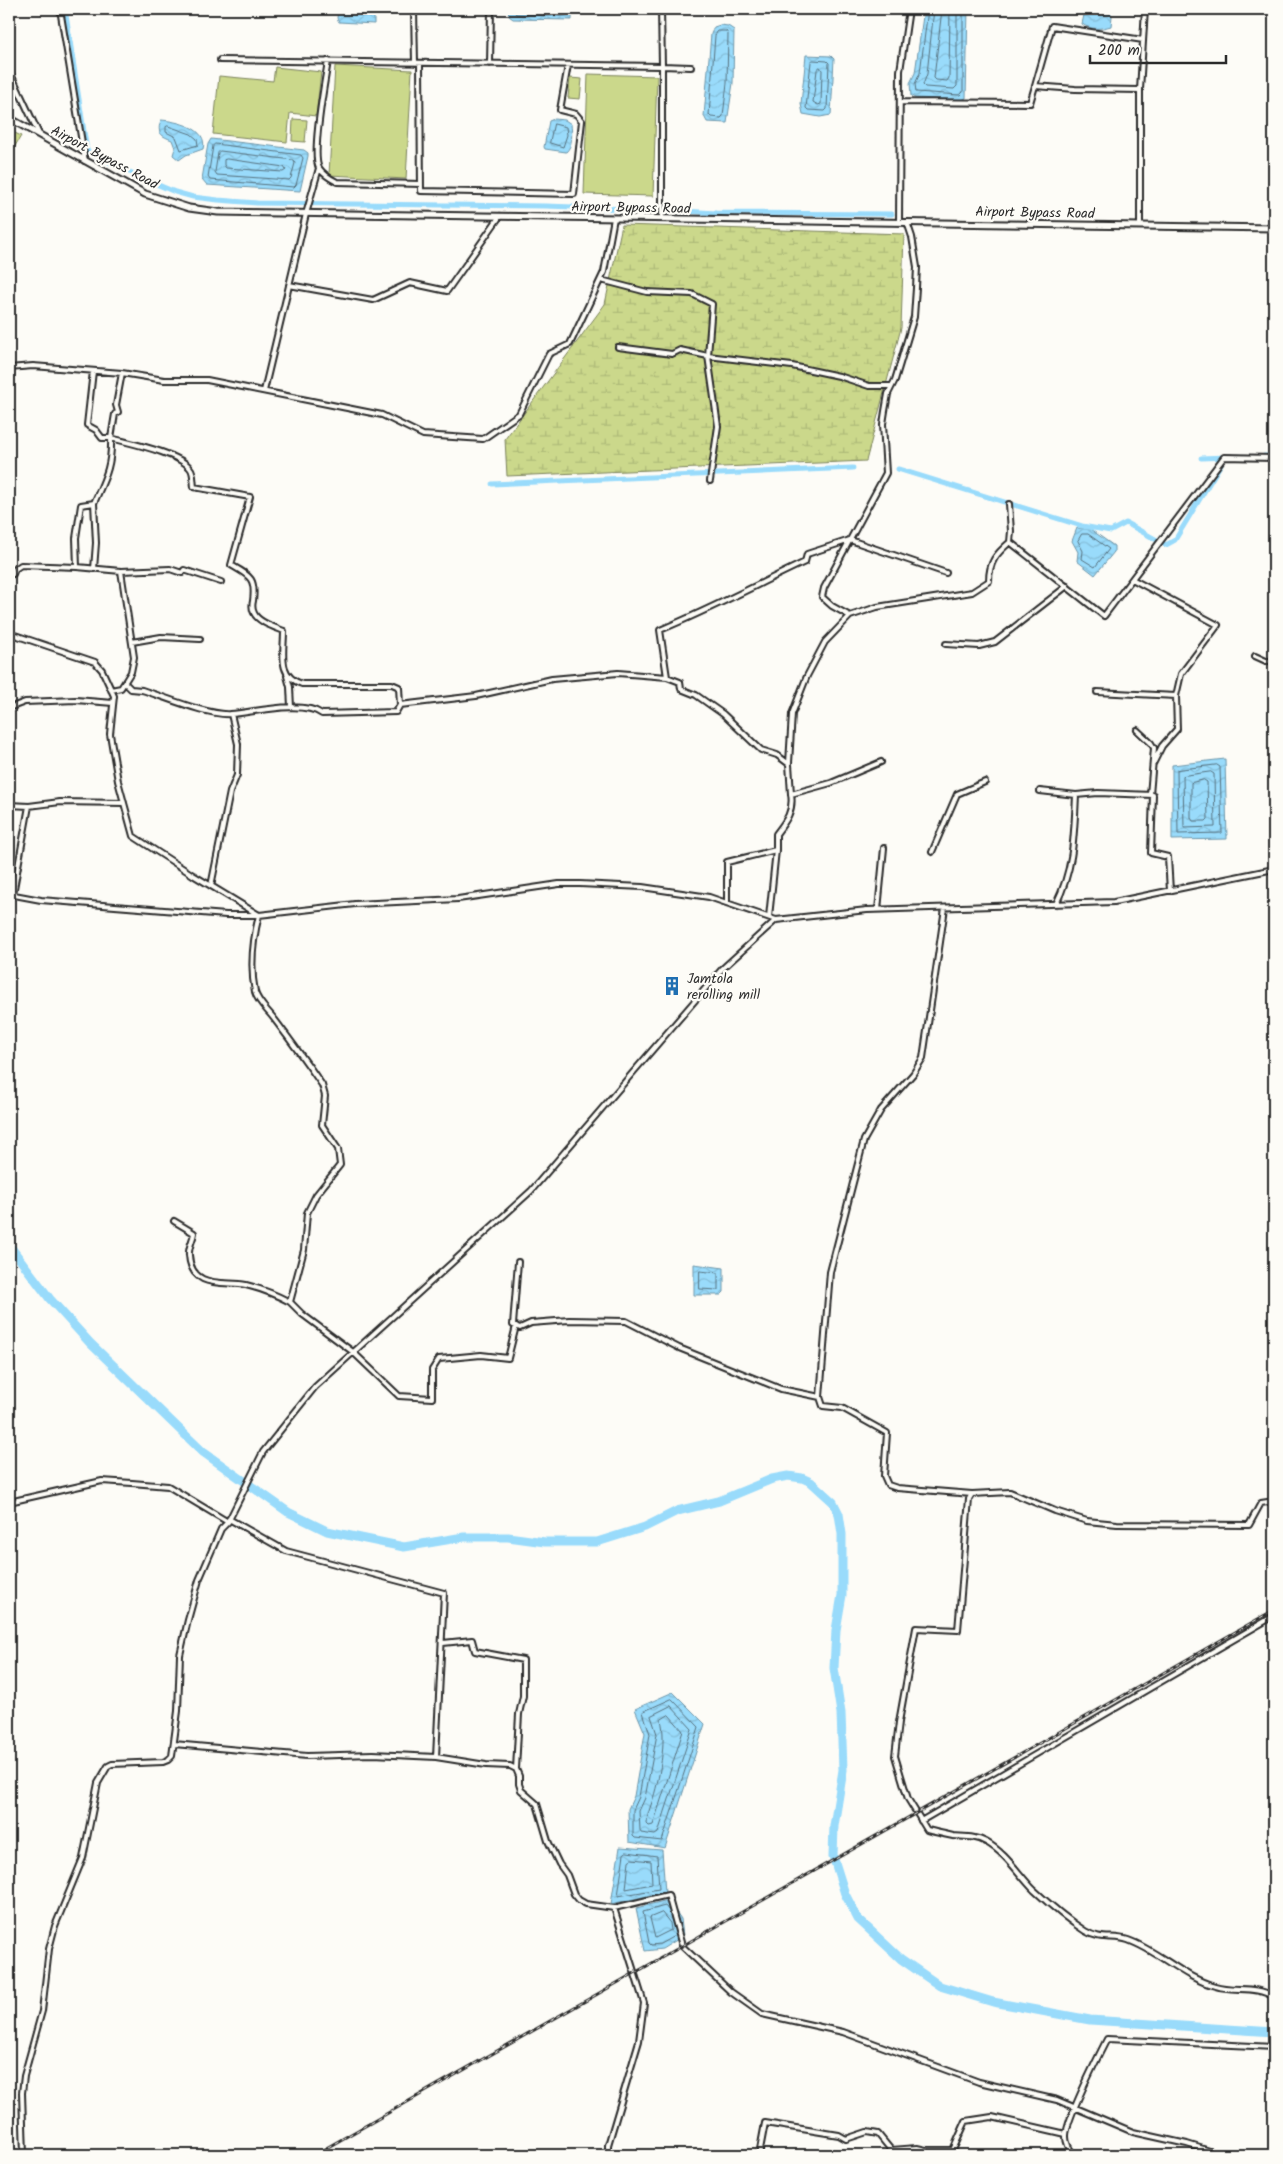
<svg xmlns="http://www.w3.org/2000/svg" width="1283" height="2164" viewBox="0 0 1283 2164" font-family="Kalam,sans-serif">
  <defs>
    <pattern id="wetland-marsh" width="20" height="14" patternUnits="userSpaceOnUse" patternTransform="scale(1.25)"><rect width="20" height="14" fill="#cbd88b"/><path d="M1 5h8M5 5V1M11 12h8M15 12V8" fill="none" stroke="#aeba78"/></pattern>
    <pattern id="water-waves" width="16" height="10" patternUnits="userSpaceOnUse" patternTransform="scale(1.25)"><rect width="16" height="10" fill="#99dbfb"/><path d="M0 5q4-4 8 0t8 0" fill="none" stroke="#84bcd7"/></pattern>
  </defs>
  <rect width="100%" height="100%" fill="#fdfcf7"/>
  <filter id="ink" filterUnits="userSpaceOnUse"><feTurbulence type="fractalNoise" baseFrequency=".02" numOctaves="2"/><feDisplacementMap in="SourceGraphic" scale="10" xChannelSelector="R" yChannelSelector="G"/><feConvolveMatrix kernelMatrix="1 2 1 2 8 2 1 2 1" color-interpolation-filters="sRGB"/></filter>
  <g filter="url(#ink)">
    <path fill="#cbd88b" stroke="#7b825b" d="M335,66L412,70L406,179L329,175Z
      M275,67L321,72L316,116L290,113L287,142L213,134L219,76L273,81Z
      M588,74L657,76L653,196L584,194Z
      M570,78L582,79L580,99L568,98Z
      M293,119L307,120L305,142L292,141Z
      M9,130L21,136L9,156Z"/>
    <path fill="url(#wetland-marsh)" stroke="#7b825b" d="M622,225L904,234L901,328L866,461L507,476L505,439L605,304Z"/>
    <path fill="url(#water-waves)" stroke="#6d95a8" d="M338,9H374V24L339,22L337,18Z
      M508,9H572V20L513,19L509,16Z
      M924,9H968L966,98L961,100L915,98L911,96L910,83L915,73Z
      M1090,10L1110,12L1112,16L1111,26C1101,29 1091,30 1082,24L1084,15Z
      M720,25L728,26L734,30L733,83L727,123L707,122L704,116L711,34L714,27Z
      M806,55L831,56L834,59L831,115L820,117L803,114L801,104Z
      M554,119L565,120L571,124C572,133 573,146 566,152L545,149L544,147L549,121Z
      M161,120C176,121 209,128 203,149L186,155L179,160L173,155L175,148L172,140C162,136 156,134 161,120Z
      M211,139L304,150L308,153V156L300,191L207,185L202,179L208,144Z
      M1077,528L1090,529L1114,546V552L1095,575L1077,561L1078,552L1072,541Z
      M1225,759L1227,839L1172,840V765Z
      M694,1264L724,1268V1292L721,1295H694Z
      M673,1692L705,1724L665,1848L629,1842L628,1809L634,1796L645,1733L635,1709Z
      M620,1847L662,1850L665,1892L611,1904Z
      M668,1900L681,1919L683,1936L662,1949L645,1951L636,1908Z"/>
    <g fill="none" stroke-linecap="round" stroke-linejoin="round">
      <path stroke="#57717e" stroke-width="1" d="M513,9L516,14L560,16L566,15L567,9
        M928,9L920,73L915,84L916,92L960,95L963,92V9
        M934,9L927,74L923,85L925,87L954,89L957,86V9
        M942,9L934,78L936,80L947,81L949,78L950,9
        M718,31H726L728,34L727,83L723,116L721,118L711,117L709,115L715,36Z
        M813,60L827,61L829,63L827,109L825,111L808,110L806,108L811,62Z
        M820,67L822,70L821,104L818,105L813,102L817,70Z
        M554,124L566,127L567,135L563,147L550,143Z
        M168,126L191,134L197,139L198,145L181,150L176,137L166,132V127Z
        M215,144L301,155L303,158L296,185L294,187L210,180L208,177L213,146Z
        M220,151L293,160L295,163L291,178L289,180L217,175L215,172L218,153Z
        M227,159L284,167L286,170L283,172L226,168L224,165V160Z
        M1082,534H1088L1109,549L1095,567L1082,559L1083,551L1078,541Z
        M1217,765L1220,767L1222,833L1178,834L1177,770Z
        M1211,772L1214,774L1215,827L1184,828L1183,776Z
        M1204,780L1207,782L1208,819L1206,821H1193L1191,818V783Z
        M700,1271L718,1273V1290L700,1289Z
        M672,1699L699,1727L662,1841L635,1838L633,1836V1810L639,1797L650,1734L643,1712Z
        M671,1706L692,1729L658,1833L655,1835L641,1833L640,1830L639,1811L645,1798L657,1734L651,1716Z
        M669,1715L683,1731L653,1825L649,1826L647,1824C647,1815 649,1811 652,1802C659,1781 667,1740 661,1720Z
        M627,1852L657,1856L659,1889L618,1896L624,1854Z
        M632,1859L651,1861L652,1884L626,1889L629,1861Z
        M669,1911L665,1906L643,1912L649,1943L651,1945L660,1944L676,1935
        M662,1913L670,1923L671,1930L655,1938L650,1918Z"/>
      <path stroke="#99dbfb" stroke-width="5" d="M65,9L87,151L142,178L175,192L193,197L218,200L257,203L546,206L656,210
        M668,210L716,213L892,214
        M1264,456H1274
        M1201,458L1228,457
        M898,469L1082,526L1111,531L1126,523L1166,545L1175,540L1221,464
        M492,484L853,468"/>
      <path stroke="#99dbfb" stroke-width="9" d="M9,1245L50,1299L90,1343L203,1452L288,1512L327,1531L404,1547L464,1537H508L545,1542H597L645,1527L677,1511L719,1501L772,1479L788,1476L802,1478L811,1482L833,1502L839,1514L842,1534V1595L836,1630L834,1668L841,1713L843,1770L834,1826L833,1856L845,1894L858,1919L901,1959L940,1986L993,2002L1090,2020L1274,2032"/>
      <g stroke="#2b2b2b" stroke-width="8">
        <path id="minor" d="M60,9L85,161
          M414,9L415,63
          M661,9L662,66L691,67
          M220,60L662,66V218
          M328,61C325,81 311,154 319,168C323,174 331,179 337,182L421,184
          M420,63L421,191L574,194L582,121L576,114L560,110L568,65
          M490,64L491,9
          M9,70L39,134
          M1035,86L1052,26L1143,40
          M1140,90L1145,9
          M900,102L1030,103L1035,86L1075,89L1140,90V225
          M899,222L900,71L909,9
          M907,222L912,237L917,267L916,288L914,317L895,380L888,394L885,411L883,424L886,473L824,588L822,597L832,606L850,616L877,607L972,592L989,581C989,562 996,554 1010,542L1011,531L1009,504
          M601,280L647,292L692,294L712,304L708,356L792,366L839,376L869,386H892
          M289,285L373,300L410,283L447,291L500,216
          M618,347L672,354L680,350L708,356L718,426L710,481
          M9,368L33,366L122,373L164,380H207L382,415L423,435L483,439L519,414L549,354L570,344L604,272L614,218
          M122,373L116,405L118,412L115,414L111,438C129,443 179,453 190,468C194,472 193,481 194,487L250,497L231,565C250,576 256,578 253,601C252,605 252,609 254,613C258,622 274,627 284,631C284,653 277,676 302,684H392L399,687L400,705L476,696L552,679L618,673L667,677L660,630C709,610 756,585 805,562L807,554L850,540L946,573
          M264,391L306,214L319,168
          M1010,542L1104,616L1224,457L1274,458
          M77,567L121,571L134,657L131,672L121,688L111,690
          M94,569L96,543L94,503
          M121,571L170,569L182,573L184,570L221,582
          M9,575L13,574L15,569L21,565L77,567L76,538L81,505L94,503C105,478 112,466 111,438H102L96,430L87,425L93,371
          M1132,579L1218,625L1181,674L1176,696L1177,729L1162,746L1153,764
          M9,633L95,662L102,670L114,696L110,734L118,781L133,836L193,875L259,915L355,904L458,899L559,884H580L642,887L709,897L776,920
          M132,642L161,637L200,639
          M946,644L979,646L995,642L1067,586
          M1255,656L1266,661H1274
          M287,676L290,687L291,707
          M667,677L680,682L681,689L696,695L723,714L761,750L777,755L789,764L791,794
          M125,683L131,689L142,690C165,697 209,716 231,714C255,712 302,700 322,714L396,712L400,705
          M1097,692L1176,696
          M9,708L25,702L76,700L113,703
          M1137,730L1151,743L1154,748L1150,795
          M789,763L792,714L807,676L825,642L850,616
          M1040,791L1076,795L1098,793L1153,795L1151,853L1168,857L1170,891
          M9,805L29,806L60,802L124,803
          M932,852L957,794L985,782
          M211,886L230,792L237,775L238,744L231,714
          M9,894L41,900L226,915H259C253,939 250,967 255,992C258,1003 268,1010 275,1020C291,1041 307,1063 322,1085L325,1096L322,1125L338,1149L340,1165L316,1195L307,1213L304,1250L290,1302L302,1314L353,1352L399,1396L432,1398V1370L439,1359L481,1355L508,1358L516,1326
          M13,894L29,806
          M727,903V862L776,850V834C786,821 794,811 791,794L831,783L881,762
          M1056,904C1074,868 1074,835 1076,795
          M945,908L923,1058L913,1074L881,1110L864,1140L830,1272L820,1397L823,1406L842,1408L887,1433L884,1476L888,1485L897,1488L972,1494
          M878,910L884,848
          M769,917L776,850
          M174,1221L194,1233C193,1241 188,1247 189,1255C191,1290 225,1281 246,1285C262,1289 275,1294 290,1302
          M518,1262L513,1325L520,1328L531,1323L569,1320L626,1321L679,1348L781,1389L820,1397
          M1274,1501L1261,1503L1249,1525L1117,1524L1087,1521L1055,1511L1010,1492L972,1494L969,1499L958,1630L916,1628L899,1722L895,1756L908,1799L927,1830C935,1832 944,1834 953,1836C965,1837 975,1836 986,1842C1006,1853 1019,1875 1034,1890C1049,1904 1068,1920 1085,1931C1101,1941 1113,1935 1128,1940C1159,1951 1182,1977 1215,1986C1234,1992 1256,1985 1274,1997
          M9,1502L102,1481L132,1483L168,1486L228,1522
          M229,1519L286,1551L444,1593L436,1757
          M443,1643L472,1640L475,1651L523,1660V1696L519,1714L516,1769
          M174,1744L307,1756L373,1754L436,1757L486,1765L510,1766L516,1769L519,1776V1784L521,1790L537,1804L548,1841L559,1864L567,1875L574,1894L579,1900L586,1904L614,1908L668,1895L682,1946L731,1992L762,2014L843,2032L979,2082L1057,2100L1133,2132L1187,2144L1223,2155
          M921,1821L1274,1616
          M24,2155L22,2093L24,2076L42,2011L49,1949L55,1926L83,1858L98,1783L108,1766L112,1764L163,1762L168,1760L172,1756L178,1711L180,1655L188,1620L199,1580L221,1529L228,1522L263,1452L315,1387L531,1191L722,969L776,920L867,910L1114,902L1274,869
          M608,2155V2145L639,2041L644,2003L614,1908
          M759,2155L765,2123L839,2135L846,2139L867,2132L878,2134L891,2150L917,2148L926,2150H953L966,2121L992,2117L1066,2134
          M1074,2155C1070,2150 1066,2144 1066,2137C1065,2121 1098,2057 1107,2039L1274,2047"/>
      </g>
      <g stroke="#2b2b2b" stroke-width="9">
        <path id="tertiary" d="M9,118L145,194L189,208L218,212L1274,228"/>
      </g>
      <use href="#minor" stroke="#fdfcf7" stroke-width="4"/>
      <use href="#tertiary" stroke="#fdfcf7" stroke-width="5"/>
      <g stroke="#2b2b2b" stroke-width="3">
        <path id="rail" d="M314,2155L1274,1610"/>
      </g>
      <use href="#rail" stroke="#fdfcf7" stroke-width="1" stroke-dasharray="4" stroke-linecap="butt"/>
    </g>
  </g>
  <defs>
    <g id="building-bare" transform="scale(1.5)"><path d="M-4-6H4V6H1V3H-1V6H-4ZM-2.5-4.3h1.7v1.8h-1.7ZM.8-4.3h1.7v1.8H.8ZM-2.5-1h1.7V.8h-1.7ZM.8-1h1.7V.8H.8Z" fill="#1f6fb2" stroke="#fdfcf7" stroke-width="2.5" paint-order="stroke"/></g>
  </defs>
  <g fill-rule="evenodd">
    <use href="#building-bare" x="672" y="986"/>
  </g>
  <g text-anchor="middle" stroke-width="4.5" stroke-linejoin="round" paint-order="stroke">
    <g font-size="14" fill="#2b2b2b" stroke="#fdfcf7">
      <text transform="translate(105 157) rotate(28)" y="5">Airport Bypass Road</text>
      <text transform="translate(631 207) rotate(1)" y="5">Airport Bypass Road</text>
      <text transform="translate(1035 212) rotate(1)" y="5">Airport Bypass Road</text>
    </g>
    <g font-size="14" fill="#2b2b2b" stroke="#fdfcf7" text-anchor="start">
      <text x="687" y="983">Jamtola<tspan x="687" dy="16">rerolling mill</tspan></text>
    </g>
  </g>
  <rect width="1283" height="2164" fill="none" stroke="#fdfcf7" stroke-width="30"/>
  <rect x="15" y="15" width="1253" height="2134" fill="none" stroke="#2b2b2b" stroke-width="2" filter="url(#ink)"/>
  <path d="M1090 55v8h136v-8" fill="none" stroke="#2b2b2b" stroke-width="2.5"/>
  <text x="1098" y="55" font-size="15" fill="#2b2b2b" stroke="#fdfcf7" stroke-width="4" paint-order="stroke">200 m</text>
</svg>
